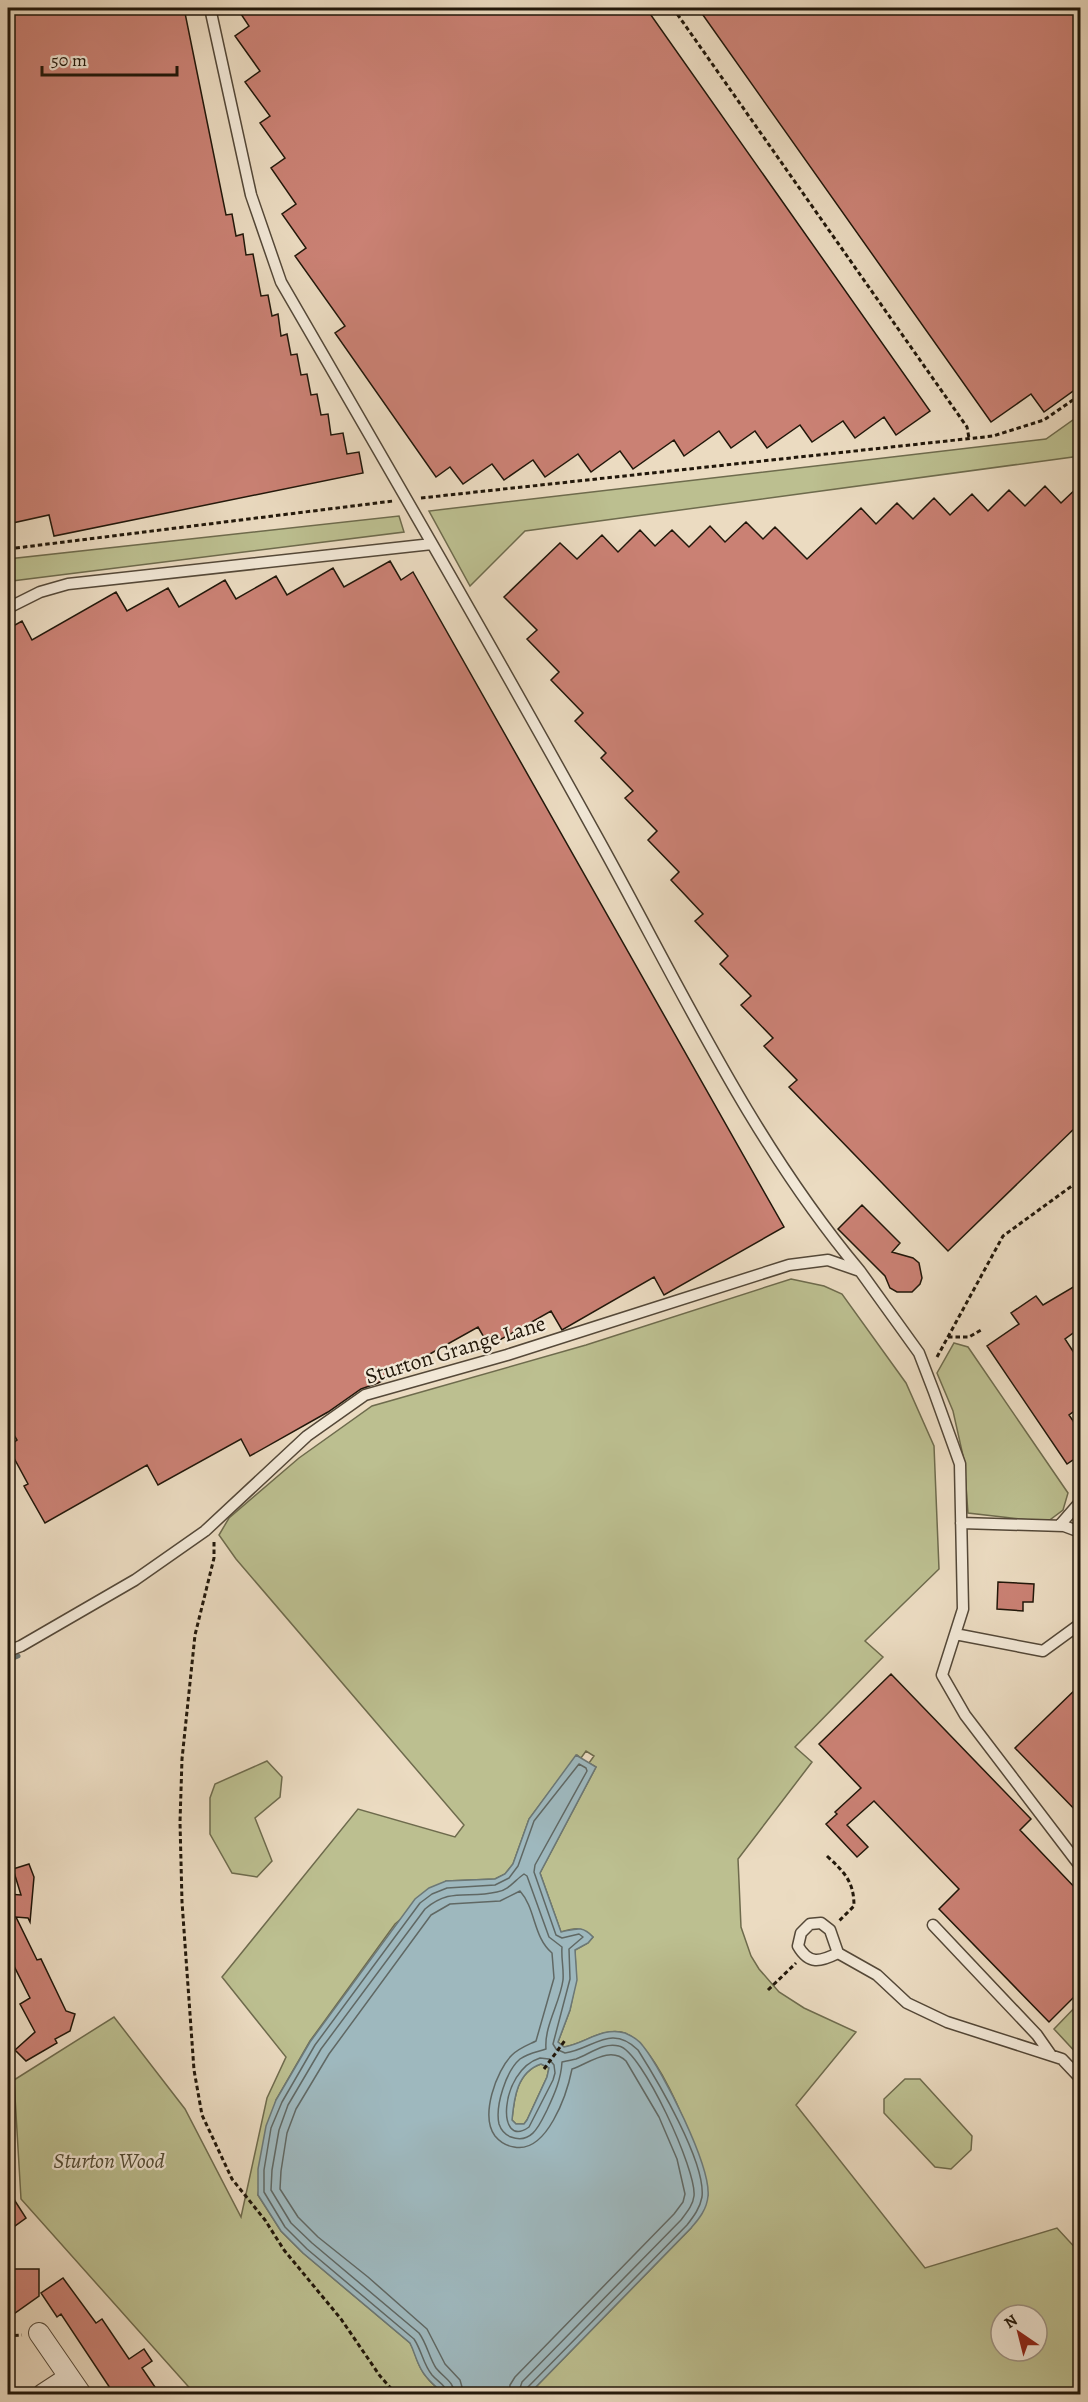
<svg xmlns="http://www.w3.org/2000/svg" width="1088" height="2402" viewBox="0 0 1088 2402" font-family="Alegreya,serif">
  <rect width="100%" height="100%" fill="#ebdbc1"/>
  <filter id="stains"><feTurbulence type="fractalNoise" baseFrequency=".00333" numOctaves="4"/><feColorMatrix values="0 0 0 0 .2 0 0 0 0 .09 0 0 0 0 .02 0 0 0 .5 -.17"/></filter>
  <radialGradient id="worn" r=".72"><stop offset=".6" stop-color="#630" stop-opacity="0"/><stop offset="1" stop-color="#630" stop-opacity=".3"/></radialGradient>
  <path fill="#bcbf90" stroke="#6e6b4d" stroke-width="1.5" fill-rule="evenodd" d="M1080,415V456L525,531L470,586L429,511L1046,439Z
    M399,516L404,532L12,581L8,584V559Z
    M791,1279L824,1286L842,1294L906,1383L934,1446L939,1569L865,1641L883,1657L795,1747L812,1762L738,1859L741,1927L751,1956L759,1969L779,1992L804,2008L856,2032L796,2105L925,2268L1057,2228L1080,2253V2394H529L691,2228L708,2195C703,2160 658,2039 621,2032C599,2029 584,2044 564,2047L558,2042L570,2010L576,1980L575,1950L588,1943L593,1937C582,1926 575,1928 561,1932L540,1873L596,1767L589,1763L594,1756L586,1751L581,1758L577,1755L529,1819L513,1864L505,1874L495,1879L446,1881L395,1924L310,2041L276,2100L258,2195L281,2231L303,2253L410,2343C415,2351 416,2359 420,2367C425,2378 435,2386 444,2394H195L21,2199L14,2080L114,2017L185,2109L241,2217L267,2098L286,2057L222,1977L358,1809L455,1837L464,1825L236,1559L219,1535L229,1518L299,1458L372,1406L586,1345ZM1001,2315H1037V2351H1001Z
    M954,1343L968,1347L1068,1493L1063,1510L1047,1522L968,1513L964,1460L953,1411L937,1373Z
    M267,1761L282,1777L280,1797L255,1818L272,1861L257,1877L232,1873L210,1834V1798L215,1784Z
    M1080,2002V2057L1054,2029Z
    M541,2064L549,2068L547,2077L527,2120L524,2124H516L512,2120C514,2098 517,2072 541,2064Z
    M905,2079H920L972,2136L971,2150L951,2169L935,2167L884,2113V2099Z"/>
  <path fill="#9eb8be" stroke="#6c7876" stroke-width="1.5" fill-rule="evenodd" d="M576,1755L596,1767L540,1873L561,1932C576,1929 582,1925 593,1937L588,1943L575,1950L577,1980L570,2010L558,2042L564,2047C585,2044 602,2026 625,2033C632,2036 639,2040 643,2046C663,2071 711,2166 708,2196C707,2209 699,2219 691,2228L529,2394H444C435,2386 424,2377 419,2365C415,2357 414,2351 410,2343L303,2253L281,2231L258,2195V2169L266,2126L276,2100L310,2042L415,1899L429,1888L446,1881L495,1879L505,1874L513,1864L529,1819ZM541,2064L549,2068L547,2077L527,2120L524,2124H516L512,2120C514,2098 517,2072 541,2064Z"/>
  <g fill="none" stroke-linecap="round" stroke-linejoin="round">
    <path stroke="#606864" stroke-width="1.5" d="M540,2058L549,2059L554,2065L555,2073L553,2080L529,2127C496,2151 499,2071 540,2058Z
      M447,2394C446,2385 438,2382 432,2375C423,2364 422,2351 414,2339L307,2249L285,2227L264,2192V2170L271,2128L282,2102L315,2045L420,1903L432,1894L447,1888L495,1885L509,1878L518,1866L534,1821L579,1764L586,1768L587,1771L535,1865L534,1872L556,1935L562,1938L579,1934L583,1937L569,1949L570,1979L553,2044L556,2049L565,2053C593,2049 611,2023 638,2050C657,2080 706,2162 702,2197C700,2208 694,2216 687,2225L527,2388L525,2394
      M455,2394C454,2382 443,2377 436,2368C429,2357 427,2344 419,2333L312,2243L291,2223L271,2190L272,2170L279,2130L288,2105L321,2049L425,1909C451,1887 467,1899 497,1892C509,1890 515,1880 524,1874L527,1876L549,1937L562,1947C561,1958 564,1969 563,1980C560,2003 544,2026 546,2049C537,2052 528,2053 520,2059C506,2071 495,2106 499,2124C501,2130 506,2135 511,2137C532,2145 540,2124 547,2110C555,2093 561,2079 562,2062C567,2061 572,2060 576,2059C590,2054 603,2042 619,2046C642,2051 697,2171 694,2196C693,2205 687,2212 681,2220L522,2382L518,2394
      M464,2394L460,2380L445,2364L427,2329L368,2277L318,2237L298,2217L280,2189L281,2171L287,2133L296,2109L329,2054L431,1915L450,1904L500,1901L520,1891C536,1909 533,1937 552,1953L554,1978L536,2041C528,2045 519,2048 512,2055C496,2071 480,2116 495,2136C500,2142 507,2146 514,2147C547,2154 567,2094 572,2069C588,2064 610,2045 626,2061L659,2117L677,2159L685,2194L683,2202L674,2214L515,2377L510,2385L509,2394"/>
    <path stroke="#6c7876" stroke-width="5" d="M8,1660L18,1656"/>
  </g>
  <path fill="#ca8174" stroke="#21170a" stroke-width="1.5" d="M8,8H184L226,215L232,214L236,236L243,234L246,255L253,254L261,296L268,295L272,316L278,314L281,336L287,334L291,355L297,354L301,375L307,374L311,395L317,394L321,415L328,414L331,435L343,433L347,454L359,452L363,473L54,536L49,515L8,524Z
    M237,8H646L930,411L896,435L884,417L855,438L843,421L812,442L800,425L767,448L755,431L731,448L719,431L684,456L674,440L633,469L620,451L591,472L578,454L545,477L533,460L504,480L492,464L463,484L450,467L436,477L335,333L345,326L295,256L306,248L282,214L296,204L271,168L285,158L260,123L270,116L245,82L260,71L235,36L249,26Z
    M698,8H1080V386L1044,412L1031,394L991,422Z
    M1080,485V1123L948,1251L789,1087L797,1080L764,1046L773,1038L741,1005L751,996L720,964L728,956L695,921L703,914L671,880L679,872L648,840L657,831L625,798L633,791L601,758L606,753L575,721L583,713L551,680L559,672L527,639L537,630L504,597L560,543L577,559L602,535L618,552L640,530L655,546L672,530L689,547L710,526L725,542L746,522L763,539L775,527L807,559L861,508L876,524L897,503L913,519L934,498L950,515L972,494L988,511L1009,490L1025,506L1045,486L1061,503Z
    M390,561L401,580L413,572L784,1227L664,1295L654,1277L562,1330L551,1311L489,1346L478,1327L378,1383L361,1389L328,1412L250,1456L241,1439L158,1485L147,1465L45,1523L24,1486L28,1484L8,1447L17,1440L8,1425V629L22,621L32,640L116,592L127,611L168,588L179,607L225,580L236,599L276,576L287,595L333,568L344,587Z
    M862,1205L900,1243L892,1252L913,1258L919,1263L922,1278L920,1284L912,1292H897L890,1288L885,1276L838,1229Z
    M1080,1283V1328L1065,1339L1080,1362V1407L1069,1415L1080,1431V1455L1067,1464L987,1346L1019,1324L1011,1313L1036,1296L1043,1305Z
    M998,1582L1034,1584L1033,1602H1023V1611L997,1609Z
    M891,1674L1031,1819L1020,1830L1080,1893V1991L1049,2022L939,1909L959,1889L874,1801L847,1825L868,1847L857,1857L826,1824L837,1814L835,1812L861,1788L819,1744Z
    M1080,1685V1815L1015,1748Z
    M29,1864L34,1877L30,1922L28,1918L16,1917L37,1960L41,1959L66,2011L75,2014L70,2031L55,2039L57,2043L26,2061L15,2050L35,2032L20,2004L30,1998L8,1954V1894L21,1895L13,1869Z
    M8,2190L26,2218L8,2231Z
    M8,2269H39V2296L8,2318Z
    M63,2278L96,2323L102,2319L129,2359L144,2349L152,2361L142,2368L155,2387L144,2394H114L61,2314L57,2317L41,2293Z"/>
  <g fill="none" stroke-linecap="round" stroke-linejoin="round">
    <g stroke="#544838" stroke-width="13">
      <path id="lane" d="M210,8L251,195L281,282C387,465 493,648 595,833C678,982 750,1140 860,1271
        M8,608L40,592L68,584L432,544
        M961,1523L1064,1526L1080,1532
        M1059,1526L1080,1502
        M955,1634L1043,1651L1080,1624
        M8,1651L21,1646L135,1580L205,1531L307,1436L365,1395L507,1355L789,1265L828,1260L860,1271L919,1353L934,1392L960,1464L963,1609L942,1675L965,1715L1080,1866
        M933,1925L1037,2035L1051,2055
        M838,1953C820,1962 809,1965 798,1946L801,1933L810,1924L821,1923L830,1930L838,1953L877,1975L907,2003L947,2022L1062,2059L1080,2078"/>
    </g>
    <g stroke="#544838" stroke-width="22">
      <path id="street" d="M39,2333L81,2394
        M43,2394L69,2377"/>
    </g>
    <path stroke="#21170a" stroke-width="3" stroke-dasharray="4.5 3" stroke-linecap="butt" d="M673,8L967,427L969,438
      M421,498L993,436L1044,420L1080,395
      M8,549L393,501
      M948,1337H969L981,1330
      M937,1357L1003,1236L1080,1180
      M214,1542V1558L195,1635L182,1759L180,1822L182,1902L194,2070L202,2115L232,2179L265,2220L284,2250L341,2319L380,2376L396,2394
      M827,1856C844,1872 854,1881 854,1906L838,1922
      M768,1990L796,1963
      M544,2069L566,2039
      M8,2334L9,2336L22,2335"/>
    <use href="#lane" stroke="#f2e8d7" stroke-width="10"/>
    <use href="#street" stroke="#f2e8d7" stroke-width="20"/>
  </g>
  <g text-anchor="middle" stroke-width="4.5" stroke-linejoin="round" paint-order="stroke">
    <g font-size="22" fill="#21170a" stroke="#f2e8d7">
      <text transform="translate(455 1349) rotate(-17)" y="8">Sturton Grange Lane</text>
    </g>
    <g font-size="22" font-style="italic" fill="#504932" stroke="#f2e8d7">
      <text x="109" y="2168">Sturton Wood</text>
    </g>
  </g>
  <rect width="1088" height="2402" fill="none" stroke="#ebdbc1" stroke-width="30"/>
  <rect x="9" y="9" width="1070" height="2384" fill="none" stroke="#21170a" stroke-width="3"/>
  <rect x="15" y="15" width="1058" height="2372" fill="none" stroke="#21170a" stroke-width="1.5"/>
  <g transform="translate(1019 2333) rotate(325)"><circle r="28" fill="#f2e8d7" stroke="#9e9485" stroke-width="1.5"/>
  <path d="M0-4.5L10 22L0 15L-10 22Z" fill="#8f2418"/>
  <text y="-9" font-size="16" font-weight="bold" text-anchor="middle" fill="#21170a">N</text>
  </g>
  <path d="M42 66v9h135v-9" fill="none" stroke="#21170a" stroke-width="3"/>
  <text x="51" y="66" font-size="18" fill="#21170a" stroke="#f2e8d7" stroke-width="4.5" paint-order="stroke">50 m</text>
  <rect width="100%" height="100%" filter="url(#stains)"/>
  <rect width="100%" height="100%" fill="url(#worn)"/>
</svg>
